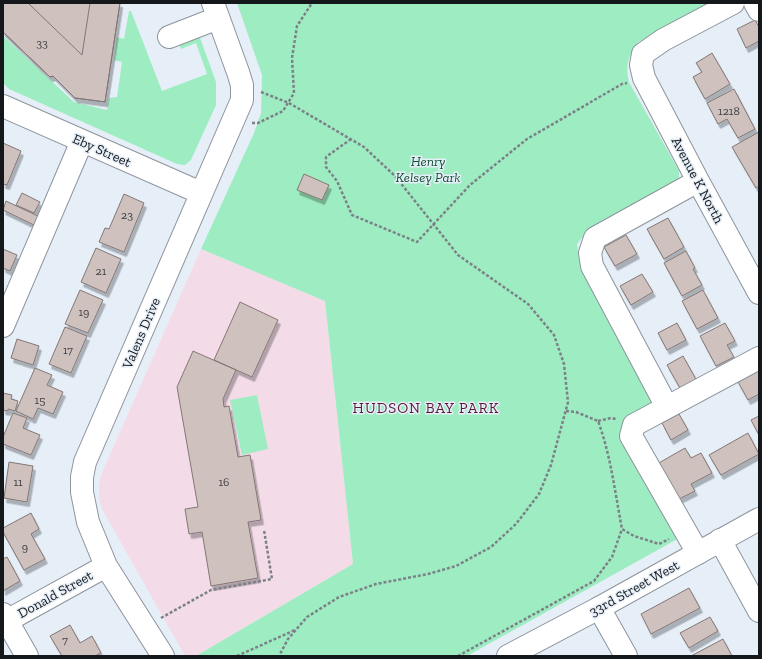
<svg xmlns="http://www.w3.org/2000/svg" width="762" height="659" viewBox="0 0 762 659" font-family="'Zilla Slab',serif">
  <defs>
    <filter id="shadow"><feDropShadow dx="2.5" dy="4.5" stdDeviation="0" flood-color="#0004"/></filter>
  </defs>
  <rect width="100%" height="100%" fill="#e6eef8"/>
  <path fill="#f3dce8" d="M201,249L325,301L353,564L196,656H185L102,509L99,498V485L101,475Z"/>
  <path fill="#9eedc2" d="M237,3H712L638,42C628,56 625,65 629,82L679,171V182L585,234L577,244L579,257L655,392V401L628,420L681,537L467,656H196L353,564L325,301L201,249L254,133L261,113L262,75Z
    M129,11H131L162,91L207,74L196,43L181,49L179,44L199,35L216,82V105L191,160L185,165L177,164L9,89L3,83V36L74,102L107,110L109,98L117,97L122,62L114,60L117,37L124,39Z
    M257,395L268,449L242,455L230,400Z"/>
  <path fill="#cec1be" stroke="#837775" filter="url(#shadow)" d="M3,3H28L82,55L90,3H120L105,102L75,98L53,76L50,77L3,32Z
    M3,3H120L105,102L75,98L53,76L50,77L3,32Z
    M755,20L759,27V41L746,48L737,29Z
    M712,53L730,84L705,99L693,77L702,72L696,63Z
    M734,89L755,129L738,138L727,119L718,124L707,103Z
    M759,132V186L756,188L732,147Z
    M3,143L21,151L7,185L3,184Z
    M304,174L329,185L322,200L297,190Z
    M22,193L40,202L34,213L16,205Z
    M124,194L144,203L124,252L99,242L105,228L109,229Z
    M6,201L42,218L38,227L3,210Z
    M668,218L684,247L664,259L647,229Z
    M626,235L637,254L615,266L604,247Z
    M96,248L121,259L106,293L81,282Z
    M3,249L17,255L10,271L3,268Z
    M686,251L695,268L693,269L702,285L682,296L664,263Z
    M642,274L653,292L631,305L620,286Z
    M80,290L103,300L88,333L65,324Z
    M703,290L718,318L697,329L682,301Z
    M240,302L278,320L252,377L214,360Z
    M677,323L686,340L667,350L658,333Z
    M725,323L735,341L727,345L734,357L716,366L700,336Z
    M65,327L87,336L71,373L49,364Z
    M17,339L39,346L33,365L11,358Z
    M193,351L236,370L223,399L224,407L229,406L238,457L250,455L261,520L248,522L258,578L211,586L202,532L189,534L185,509L198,507L177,387Z
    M683,356L697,381L681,390L667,365Z
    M35,368L52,375L47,385L63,392L53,414L38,408L33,419L16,411Z
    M758,371L759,373V394L748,400L738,382Z
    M3,393L12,395L11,399L18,401L15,411L8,409V411L3,410Z
    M13,413L27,418L23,428L40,435L31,455L3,444V437Z
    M679,414L688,430L671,440L662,423Z
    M759,416V435L751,420Z
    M748,433L759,454L721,475L709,455Z
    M685,448L691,458L701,453L712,473L691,484L695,491L677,500L657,464Z
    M9,462L33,466L27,502L4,498Z
    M31,513L39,529L31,534L45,559L24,570L3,532V528Z
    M7,557L20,581L3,591V559Z
    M689,588L700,608L651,634L641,614Z
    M710,617L718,631L689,648L680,633Z
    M70,625L80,643L92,636L101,653L95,656H62L50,636Z
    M723,639L732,656H691Z"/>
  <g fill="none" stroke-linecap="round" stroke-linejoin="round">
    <g stroke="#8c949c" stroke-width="24">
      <path id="minor" d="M733,3L663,40L643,54L641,65L644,78L698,181L759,293
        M755,3L759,10
        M169,37L218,18
        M3,106L201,193
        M3,326L82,141
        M667,407L592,266L590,253L595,238L698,181
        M720,540L759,611
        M698,553L631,436L634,425L759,358
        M599,608L626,656
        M3,614L27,656
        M3,623L106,566
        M163,656L106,566L88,522L82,492V477L85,462L242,100V85L238,72L213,3"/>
    </g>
    <g stroke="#8c949c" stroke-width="24">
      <path id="major" d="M508,656L599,608L759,519"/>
    </g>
    <path stroke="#7c8188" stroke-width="2.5" stroke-dasharray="3 2" stroke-linecap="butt" d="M261,92L289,103L364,147L395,176L458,255L528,304L554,335L564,364L568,402L551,465L539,494L516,524L491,547L456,566L428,574L376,584L339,597L307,617L288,639L279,656
      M252,123H258L283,111L294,93L292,58L297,26L312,3
      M351,139L326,157V167L337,181L352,215L417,242L470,185L527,139L622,84L627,83
      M566,411L576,412L598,421C611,456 615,493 622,529L634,536L659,544L669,539
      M598,421L611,418L616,419
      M161,618L211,590L272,579L264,530
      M237,656L295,630
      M458,656L594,581L612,557L622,529"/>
    <use href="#minor" stroke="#fff" stroke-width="22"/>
    <use href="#major" stroke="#fff" stroke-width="22"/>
  </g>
  <g text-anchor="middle" stroke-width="3" stroke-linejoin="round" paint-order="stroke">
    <g font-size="12" fill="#434244">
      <text x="42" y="47">33</text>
      <text x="729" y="115">1218</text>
      <text x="127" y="219">23</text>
      <text x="101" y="275">21</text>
      <text x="84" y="316">19</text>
      <text x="68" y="354">17</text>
      <text x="40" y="404">15</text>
      <text x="18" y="486">11</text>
      <text x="224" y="486">16</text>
      <text x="25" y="551">9</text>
      <text x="65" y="644">7</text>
    </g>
    <g font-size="14" fill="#15181b" stroke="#e6eef8">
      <text transform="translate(102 150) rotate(24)" y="5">Eby Street</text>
      <text transform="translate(698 180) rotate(62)" y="5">Avenue K North</text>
      <text transform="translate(141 333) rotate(-67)" y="5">Valens Drive</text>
      <text transform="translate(634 588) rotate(-29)" y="5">33rd Street West</text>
      <text transform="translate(55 594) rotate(-29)" y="5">Donald Street</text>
    </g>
    <g font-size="14" font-style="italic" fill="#114f34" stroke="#e6eef8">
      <text x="428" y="166">Henry<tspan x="428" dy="16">Kelsey Park</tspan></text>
    </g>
    <g font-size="15" letter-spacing="1" fill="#5a1836" stroke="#e6eef8">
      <text x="426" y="413">HUDSON BAY PARK</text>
    </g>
  </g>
  <rect width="762" height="659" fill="none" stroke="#15181b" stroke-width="8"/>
</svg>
